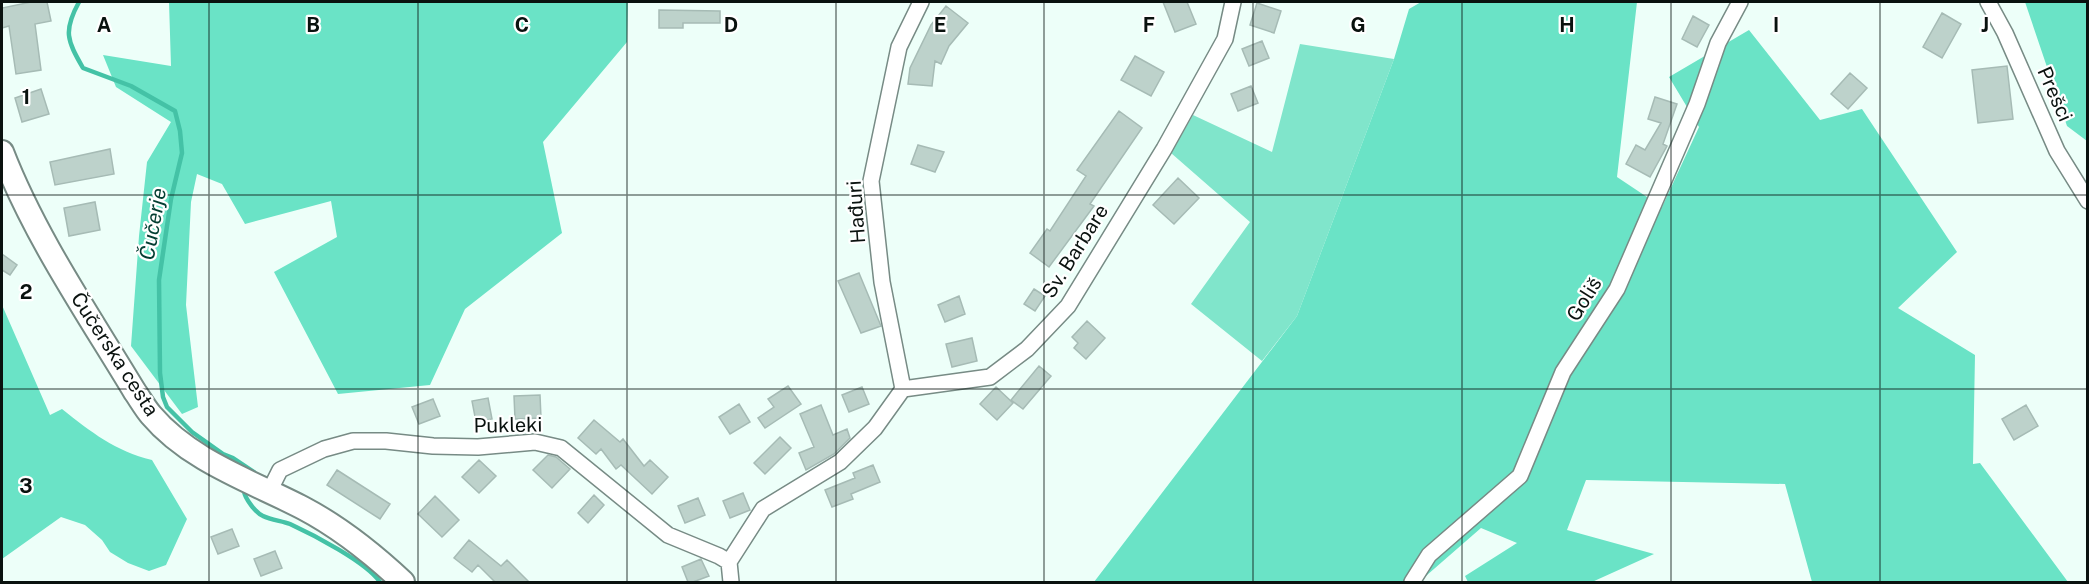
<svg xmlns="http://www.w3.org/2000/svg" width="2089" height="584" viewBox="0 0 2089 584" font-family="'Public Sans',sans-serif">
  <rect width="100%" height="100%" fill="#edfff9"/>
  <path fill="#80e5cb" d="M1300,44L1394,59L1297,316L1262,361L1191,304L1250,222L1171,153L1193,115L1272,152Z"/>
  <path fill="#6ae3c6" d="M169,2H628L627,42L543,142L562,233L465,309L430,385L338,394L274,272L337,237L331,201L245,224L222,184L197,174L191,202L186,305L198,407L182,414L131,346L139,236L147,162L171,122L116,87L103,55L171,66Z
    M1421,2H1637L1617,177L1662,207L1699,127L1669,77L1749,30L1820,120L1862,109L1957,252L1898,308L1975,355L1973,464L1980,463L2068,582H1812L1785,484L1586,480L1567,530L1654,554L1592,582H1468L1465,576L1517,543L1481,528L1419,582H1094L1297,316L1394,59L1409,9Z
    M2025,2H2087V141L2067,126Z
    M2,305L50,415L62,409C91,432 115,451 152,460L187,519L166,565L149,571L128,563L110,552L102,540L85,525L61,517L2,559Z"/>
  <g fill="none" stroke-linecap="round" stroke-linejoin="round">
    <path stroke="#44c2a6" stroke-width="4.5" d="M79,2C63,31 67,40 83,68L131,86L175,111L180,131L182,153L171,199L159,280L160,373L163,397L167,407L192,432L223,454L233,458L254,472
      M244,491C245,499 256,513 263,516C271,520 282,521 290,524C314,535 366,562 380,582"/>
  </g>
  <path fill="#bdd2cb" stroke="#a6bbb5" stroke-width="1.5" d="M31,2H47L51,21L35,24L41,70L16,74L9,26L2,28V8Z
    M1163,2H1187L1196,24L1175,32Z
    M1257,3L1281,11L1274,33L1250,25Z
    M946,6L968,23L949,46L941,64L935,61L932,86L908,84L910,68L931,25Z
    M659,10L720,11V23H683V28H659Z
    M1942,13L1961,24L1942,58L1923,47Z
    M1693,16L1709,25L1697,47L1682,39Z
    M1262,41L1269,58L1249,66L1242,49Z
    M1135,56L1164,72L1151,96L1121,80Z
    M2007,66L2013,119L1978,123L1972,70Z
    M1850,73L1867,88L1848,109L1831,94Z
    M1251,86L1258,103L1238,111L1231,94Z
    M41,89L49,114L22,122L15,98Z
    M1655,97L1677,104L1663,144L1667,146L1650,177L1626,164L1636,145L1645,150L1661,123L1648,119Z
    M1119,111L1142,128L1090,204L1094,206L1049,267L1030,253L1047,229L1050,231L1086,176L1077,170Z
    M918,145L944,152L935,172L911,164Z
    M110,149L114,174L55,185L50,162Z
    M1178,178L1199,198L1174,224L1153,205Z
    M95,202L100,230L69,236L64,208Z
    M2,254L17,265L10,275L2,270Z
    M859,273L881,326L861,333L838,281Z
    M1034,289L1045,296L1035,311L1024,304Z
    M959,296L965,314L945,322L938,305Z
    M1087,321L1105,338L1086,359L1074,348L1078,343L1072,337Z
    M972,338L977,361L952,367L946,344Z
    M1039,366L1051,376L1023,409L1011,400Z
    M788,386L801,404L765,428L758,418L774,407L768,399Z
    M862,387L869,404L849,412L842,395Z
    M996,387L1013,403L997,420L980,404Z
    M540,395L541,418L515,419L514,396Z
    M488,398L492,419L476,422L472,401Z
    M433,399L440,416L419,424L412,407Z
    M739,404L750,422L730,434L719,417Z
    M821,405L833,435L847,429L850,438L834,454L806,470L799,453L814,447L800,414Z
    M2026,405L2038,426L2014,440L2002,419Z
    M594,420L620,442L623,439L644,466L650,460L668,477L652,494L621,465L616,469L601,449L596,454L578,438Z
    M780,437L791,448L765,474L754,463Z
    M548,455L556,457L570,469L552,488L533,470Z
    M479,460L496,476L479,493L462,477Z
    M873,465L880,482L851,494L853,499L832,507L825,490L855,478L853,473Z
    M337,470L390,504L380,519L327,485Z
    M743,493L750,510L730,518L723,501Z
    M594,495L604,505L588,523L578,513Z
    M435,496L459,520L442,537L418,514Z
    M698,498L705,515L685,523L678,506Z
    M232,529L239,546L218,554L211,537Z
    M469,540L501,566L507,560L529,582H495L478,565L472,572L454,558Z
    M275,551L282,568L261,576L254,559Z
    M701,559L709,576L693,582H688L682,567Z"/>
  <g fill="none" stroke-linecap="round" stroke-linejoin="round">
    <g stroke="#778b85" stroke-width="18">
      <path id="street" d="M1988,2L2005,33L2057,151L2088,201
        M903,389L882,282L871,181L899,47L921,2
        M269,492L280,470L324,449L353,441H386L433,446L478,447L535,442L561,448L668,535L719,556L729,562
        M731,582L729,562L763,509L840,462L875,428L903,389L990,377L1027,349L1068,306L1164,149L1225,39L1233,2
        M1412,582L1429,555L1520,476L1563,372L1617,289L1697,104L1718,43L1740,2"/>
    </g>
    <g stroke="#778b85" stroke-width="26">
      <path id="secondary" d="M2,152C35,237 88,314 135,392C140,399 145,408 151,415C190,461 251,481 303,508C341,528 372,553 403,582"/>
    </g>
    <use href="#street" stroke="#fff" stroke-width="15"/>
    <use href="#secondary" stroke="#fff" stroke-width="22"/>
  </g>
  <path fill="none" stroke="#0a120f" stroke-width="1.5" stroke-opacity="0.55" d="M209,2V582M418,2V582M627,2V582M836,2V582M1044,2V582M1253,2V582M1462,2V582M1671,2V582M1880,2V582M2,195H2088M2,389H2088"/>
  <g text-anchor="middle" stroke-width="4.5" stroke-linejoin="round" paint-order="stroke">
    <g font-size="20" fill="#0a120f" stroke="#fff">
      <text transform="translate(2055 94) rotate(66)" y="7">Prešci</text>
      <text transform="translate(856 212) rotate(-94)" y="7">Hađuri</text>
      <text transform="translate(1075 251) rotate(-58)" y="7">Sv. Barbare</text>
      <text transform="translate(1584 299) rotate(-58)" y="7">Goliš</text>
      <text transform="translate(115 354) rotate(57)" y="7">Čučerska cesta</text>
      <text transform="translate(508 425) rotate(-1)" y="7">Pukleki</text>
    </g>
    <g font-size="21" font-style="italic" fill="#033e32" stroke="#fff">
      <text transform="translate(153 224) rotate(-80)" y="7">Čučerje</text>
    </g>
  </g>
  <g font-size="20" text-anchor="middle" font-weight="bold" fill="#0a120f" stroke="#fff" stroke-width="4.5" stroke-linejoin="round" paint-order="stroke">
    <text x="104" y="32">A</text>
    <text x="313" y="32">B</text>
    <text x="522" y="32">C</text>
    <text x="731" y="32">D</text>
    <text x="940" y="32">E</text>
    <text x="1149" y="32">F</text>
    <text x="1358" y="32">G</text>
    <text x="1567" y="32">H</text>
    <text x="1776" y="32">I</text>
    <text x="1985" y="32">J</text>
    <text x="26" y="104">1</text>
    <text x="26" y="299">2</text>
    <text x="26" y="493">3</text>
  </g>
  <rect width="2089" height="584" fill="none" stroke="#0a120f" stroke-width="6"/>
</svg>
